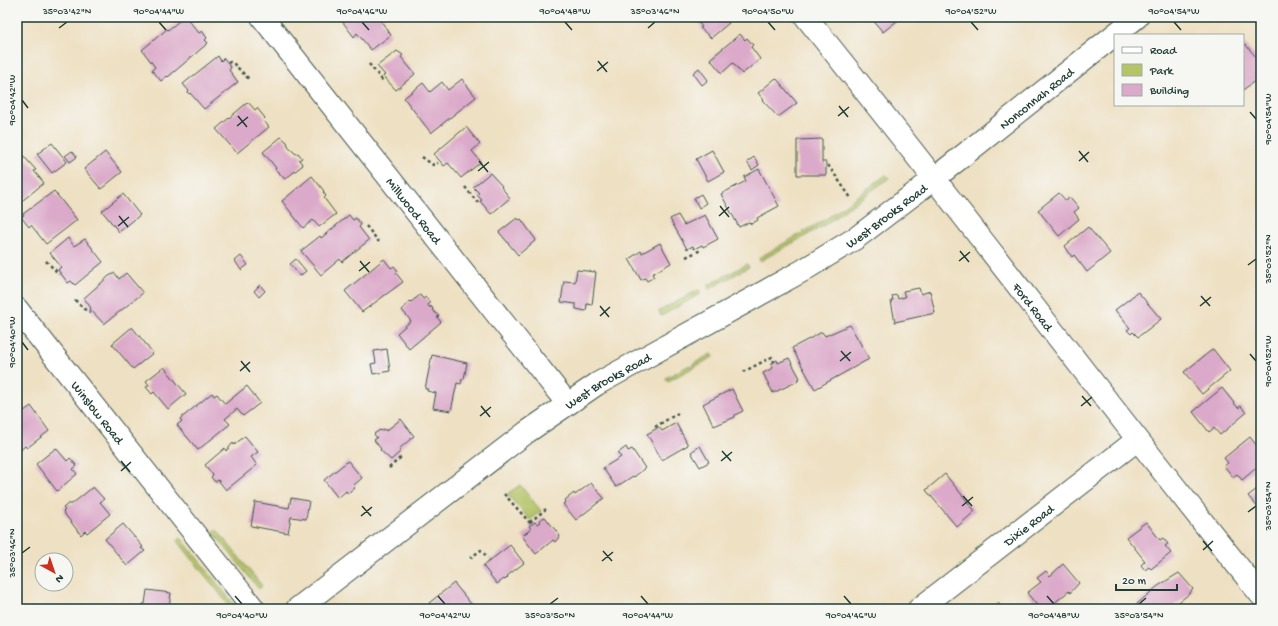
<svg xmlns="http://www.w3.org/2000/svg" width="1278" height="626" viewBox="0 0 1278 626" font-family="'Gochi Hand',sans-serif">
  <rect width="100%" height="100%" fill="#f6f6f2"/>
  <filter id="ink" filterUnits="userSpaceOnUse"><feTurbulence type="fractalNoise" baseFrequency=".025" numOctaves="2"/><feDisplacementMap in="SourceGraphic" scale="8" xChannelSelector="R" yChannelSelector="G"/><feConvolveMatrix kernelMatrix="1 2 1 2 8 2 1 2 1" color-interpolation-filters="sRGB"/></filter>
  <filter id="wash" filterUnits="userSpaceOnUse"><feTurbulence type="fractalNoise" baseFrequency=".012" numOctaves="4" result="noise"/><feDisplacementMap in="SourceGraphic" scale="16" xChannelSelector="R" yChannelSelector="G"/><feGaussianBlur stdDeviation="0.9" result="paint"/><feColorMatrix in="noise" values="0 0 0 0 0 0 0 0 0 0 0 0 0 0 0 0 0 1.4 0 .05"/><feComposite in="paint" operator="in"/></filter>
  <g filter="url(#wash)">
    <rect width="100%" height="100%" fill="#eee0c2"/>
    <path fill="#b4c467" stroke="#6a804e" d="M886,175L889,178L823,226L760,261L759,258L826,219Z
      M747,264L749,267L709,289L708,285Z
      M699,290L700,294L661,316L659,311Z
      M711,354L713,357L668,381L666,378L690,365L692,367L693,364Z
      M520,485L541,511L530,520L507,494Z
      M216,529L262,586L259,589L213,532Z
      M181,538L236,607L232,609L177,540Z"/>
    <g id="blocks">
      <path fill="#dba9c9" d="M184,17H186L199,33L202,31L207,38L205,40L208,43L168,77L167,76L161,81L152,70L155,67L142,50L167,29L168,30Z
        M339,17H386L381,21L391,35L371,50L357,33L354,37Z
        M694,17H726L725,19L729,23L711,38L700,28L702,27Z
        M870,17H902L883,32Z
        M740,34L745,40L747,38L753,45L751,47L760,59L742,74L733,63L722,73L710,59Z
        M1245,44L1261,63V76L1243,90V46Z
        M397,51L403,55L401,57L415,74L396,90L383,76L385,75L377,66Z
        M218,56L221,61L224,58L231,68L229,70L238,82L204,109L190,93L189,94L188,92L189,91L183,84Z
        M699,68L708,80L702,85L693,73Z
        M776,78L797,103L778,117L763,101L764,100L758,93Z
        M462,79L476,97L431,133L404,98L423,83L430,92L442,82L448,90Z
        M248,102L255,110L257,108L265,118L263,120L269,127L237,153L216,129Z
        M466,127L480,144L472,151L481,162L461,178L448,163L444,166L434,154Z
        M281,137L287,142L289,148L296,154L298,153L302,158L299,160L303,165L285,179L275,169L276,168L263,152Z
        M822,139V162H826V175H797V140Z
        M52,143L67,162L52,173L37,154Z
        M712,150L724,172L708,181L696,159Z
        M72,151L77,157L70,162L65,156Z
        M20,152L36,170L34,171L44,183L17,205V154Z
        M105,152L122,172L101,189L84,169Z
        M754,157L759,165L752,170L747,162Z
        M759,169L779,206L757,218L758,220L751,224L749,222L739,227L721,194L746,181L744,177Z
        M490,173L502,186L501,187L510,198L491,214L480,201L482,200L477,195L479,193L473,187Z
        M312,176L324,191L323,192L326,196L324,198L336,214L319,227L313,220L303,228L282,201Z
        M54,191L77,220L46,244L31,225L29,227L21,217L24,215L23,214Z
        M1059,193L1066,201L1070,197L1079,208L1074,212L1079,219L1059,236L1038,210Z
        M123,194L140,215L119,232L102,211Z
        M701,194L706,203L699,208L694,198Z
        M349,215L353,220L356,218L361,225L359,227L369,240L342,262L340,259L321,275L301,251L320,236L321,238Z
        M678,215L684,225L705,215L718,239L703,247L702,245L694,249L693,246L687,249L670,219Z
        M517,218L519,220L521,219L536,240L518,255L499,232Z
        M1088,227L1110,253L1087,272L1074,255L1072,257L1065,246Z
        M68,238L74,246L85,239L103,262L75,285L71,281L68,283L58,270L61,267L50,253Z
        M660,243L671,263L652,274L654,277L647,281L645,278L641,280L629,259L641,251L642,253Z
        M241,256L248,265L241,270L235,261Z
        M296,259L306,271L300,276L290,264Z
        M384,259L391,268L394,266L398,271L396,273L403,282L362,312L345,291Z
        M577,270L596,272L592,305L587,304L586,311L576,309V304L561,302L564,281L575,282Z
        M115,273L119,279L126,273L143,293L104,324L90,309L91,308L84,298L109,276Z
        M260,285L265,291L259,297L254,291Z
        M919,288L921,294L930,291L935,313L895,322L891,301L893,300L892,296L897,295L898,299L905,297L903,291Z
        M1138,292L1161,319L1138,337L1133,332L1131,334L1127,330L1130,328L1115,310Z
        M420,295L423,299L426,297L430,303L428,305L430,308L431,306L433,309L432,310L439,316L437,317L441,322L409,349L397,333L411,321L402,310L410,301L411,302Z
        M850,325L869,359L815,389L792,348L822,332L825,336Z
        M132,327L153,353L133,369L112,344Z
        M387,349L390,371L373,374L371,364L376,363L374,351Z
        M1213,349L1230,371L1202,394L1184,372Z
        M432,355L467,363L464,379H462L461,384L457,383L451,411L433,408L436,393L427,391L428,389H425Z
        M789,358L800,378L797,380L798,381L773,393L763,373L773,368L771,364L777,360L778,363Z
        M164,367L186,394L168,409L154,392L152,394L146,387L149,385L146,381Z
        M247,386L260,403L243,416L237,409L225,419L230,424L198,450L177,425L182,421L180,419L212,393L214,396L217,394L225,404Z
        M1222,388L1238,408L1241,406L1246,413L1220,435L1214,428L1209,432L1193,412Z
        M732,389L743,411L735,415V417L714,426L703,404Z
        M31,406L49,431L27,448L25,446L17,453V416Z
        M401,419L414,436L399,449L401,451L391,460L380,450L381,449L374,440L377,438L374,434L380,430L381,431L384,429L386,431Z
        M676,423L688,445L662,460L647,434L659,427L662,431Z
        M245,436L258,452L251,457L257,465L226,490L218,480L215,482L211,477L213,475L205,465L225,448L226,451L233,443L234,445Z
        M1250,437L1261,451V464L1242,480L1237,474L1233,477L1224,466L1228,463L1224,458Z
        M700,446L709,462L700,467L691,452Z
        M626,447L628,451L632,449L645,468L634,477L633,476L616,487L603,468L621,457L618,453Z
        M56,448L67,461L70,458L77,466L73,469L77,474L57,491L36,464Z
        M348,461L362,478L353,486L355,488L348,494L346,491L338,498L324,480Z
        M945,474L975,511L957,527L926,490Z
        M591,483L604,498L576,520L563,504L566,502L565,500L574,493L575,495Z
        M93,487L104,499L100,502L110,514L87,533L85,531L81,535L63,512L65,510L63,508L68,504H72Z
        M1261,488V511L1248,496L1257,489L1258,490Z
        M291,498L309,501L306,519L291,517L288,533L251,526L255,502L289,508Z
        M545,517L560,536L555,542L553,540L536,554L522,536L531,529L529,526L535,522L537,524L540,522L539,520Z
        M1146,522L1160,540L1163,538L1168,544L1165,546L1171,553L1151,569L1149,567L1145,570L1141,565L1145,561L1126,537Z
        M123,524L143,547L141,548L145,551L127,566L105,539Z
        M510,545L524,563L507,576L508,577L505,580L504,579L497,584L483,566Z
        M1063,564L1079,583L1070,593L1069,591L1047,609H1040L1027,593L1041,582L1037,578L1046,571L1050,576Z
        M1179,573L1193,589L1189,594L1170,609H1140L1137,604L1158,586Z
        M454,583L475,609H434L429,603Z
        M147,590L171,593L169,608L142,609L143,604H145Z
        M998,603L1004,609H990Z"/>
    </g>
  </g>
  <g filter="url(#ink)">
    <use href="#blocks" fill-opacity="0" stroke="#3e5549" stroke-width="1"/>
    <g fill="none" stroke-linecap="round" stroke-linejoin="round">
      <g stroke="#3e5549" stroke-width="24">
        <g id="minor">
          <path id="s1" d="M262,17L567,403"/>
          <path id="s2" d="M935,178L1137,17"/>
          <path id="s3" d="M17,309L254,609"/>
          <path id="s4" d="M919,609L1137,440"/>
        </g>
      </g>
      <g stroke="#3e5549" stroke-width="24">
        <g id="tertiary">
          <path id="s5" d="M806,17C960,208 1107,404 1261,595"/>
          <path id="s6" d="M297,609L527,432L597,384L802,271L856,238L935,178"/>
        </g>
      </g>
      <path stroke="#3e5549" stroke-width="2.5" stroke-dasharray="3 3" stroke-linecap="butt" d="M228,63L230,62L233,63L250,80
        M369,64L383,81
        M422,157L433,165L438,163
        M828,165L851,198
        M465,187L477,202L480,199
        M366,226L379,242
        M686,257L701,250
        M46,261L59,274
        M75,300L84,309L90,312
        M743,372L772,357L774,362
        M655,427L678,413
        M389,468L400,458L398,456
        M504,494L531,524
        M530,522L546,509
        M470,558L481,550L488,558"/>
      <use href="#minor" stroke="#fff" stroke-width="22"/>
      <use href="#tertiary" stroke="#fff" stroke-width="22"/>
    </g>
  </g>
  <path fill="none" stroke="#1f3d34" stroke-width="1.5" d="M159,22L166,30M362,22L369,30M565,22L572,30M768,22L775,30M971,22L978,30M1174,22L1181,30M59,28L67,22M648,28L655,22M598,61L607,72M597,71L608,62M22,100L28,108M839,106L848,117M1250,112L1256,119M238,116L247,127M838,116L849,107M237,126L248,117M1079,151L1088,162M479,161L488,172M1079,161L1089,152M478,171L489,162M720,206L729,217M119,216L128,227M719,216L729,207M118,226L129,217M960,251L969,262M360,261L369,272M959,261L970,252M1248,265L1256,259M359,271L370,262M1201,296L1210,306M600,306L609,317M1200,306L1211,297M600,316L610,307M22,342L28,350M841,351L850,361M1250,354L1256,361M241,361L250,372M840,361L851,352M240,371L250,362M1082,396L1091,406M481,406L490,417M1081,406L1092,397M480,416L491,407M722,451L731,461M121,461L130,472M721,461L732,452M121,471L131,462M963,496L972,506M362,506L371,516M962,506L973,497M1248,512L1256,506M361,516L372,507M1203,541L1212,551M1203,550L1213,541M603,551L612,561M22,553L30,547M602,561L613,552M235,596L242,604M438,596L445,604M641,596L648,604M844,596L851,604M1047,596L1054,604M550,604L558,598M1139,604L1146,598"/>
  <g text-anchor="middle" stroke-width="3.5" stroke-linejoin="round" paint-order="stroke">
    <g font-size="13" fill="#1f3d34" stroke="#f6f6f2">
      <text dy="5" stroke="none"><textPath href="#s2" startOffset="129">Nonconnah Road</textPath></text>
      <text dy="5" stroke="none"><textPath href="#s1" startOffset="246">Millwood Road</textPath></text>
      <text dy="5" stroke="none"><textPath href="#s6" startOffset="710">West Brooks Road</textPath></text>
      <text dy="5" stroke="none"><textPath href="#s5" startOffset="368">Ford Road</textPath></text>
      <text dy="5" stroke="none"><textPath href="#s6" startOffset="386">West Brooks Road</textPath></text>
      <text dy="5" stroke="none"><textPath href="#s3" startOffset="131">Winslow Road</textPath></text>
      <text dy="5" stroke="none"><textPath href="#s4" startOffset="138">Dixie Road</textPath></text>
    </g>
  </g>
  <rect width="1278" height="626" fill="none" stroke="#f6f6f2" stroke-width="44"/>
  <rect x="1114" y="34" width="130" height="72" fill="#f6f6f2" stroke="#a0aca6"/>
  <rect x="1122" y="47" width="20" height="6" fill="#ffffff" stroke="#a0aca6"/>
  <text x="1150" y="54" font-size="12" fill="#1f3d34">Road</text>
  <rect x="1122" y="64" width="20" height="12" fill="#b4c467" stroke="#a0aca6"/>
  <text x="1150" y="74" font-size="12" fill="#1f3d34">Park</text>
  <rect x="1122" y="84" width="20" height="12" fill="#dba9c9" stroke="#a0aca6"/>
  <text x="1150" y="94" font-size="12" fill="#1f3d34">Building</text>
  <g transform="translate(54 572) rotate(140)"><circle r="19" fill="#f6f6f2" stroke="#a0aca6"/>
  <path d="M0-3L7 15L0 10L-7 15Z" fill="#c8321e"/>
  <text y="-6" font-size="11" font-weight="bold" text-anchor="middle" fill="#1f3d34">N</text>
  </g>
  <path d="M1116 584v6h61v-6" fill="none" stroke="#1f3d34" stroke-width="2"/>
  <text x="1122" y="584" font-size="12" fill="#1f3d34" stroke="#f6f6f2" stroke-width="3" paint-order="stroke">20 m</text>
  <rect x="22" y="22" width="1234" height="582" fill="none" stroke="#1f3d34" stroke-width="1.5"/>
  <g font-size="10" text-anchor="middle" fill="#1f3d34">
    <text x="67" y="14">35°03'42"N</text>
    <text x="159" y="14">90°04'44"W</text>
    <text x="362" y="14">90°04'46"W</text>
    <text x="565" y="14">90°04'48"W</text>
    <text x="655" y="14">35°03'46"N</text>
    <text x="768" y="14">90°04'50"W</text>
    <text x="971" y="14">90°04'52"W</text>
    <text x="1174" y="14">90°04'54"W</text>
    <text transform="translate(11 100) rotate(-90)" y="4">90°04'42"W</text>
    <text transform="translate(1267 119) rotate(-90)" y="4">90°04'54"W</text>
    <text transform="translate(1267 259) rotate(-90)" y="4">35°03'52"N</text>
    <text transform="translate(11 342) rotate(-90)" y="4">90°04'40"W</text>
    <text transform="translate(1267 361) rotate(-90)" y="4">90°04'52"W</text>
    <text transform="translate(1267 506) rotate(-90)" y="4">35°03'54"N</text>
    <text transform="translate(11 553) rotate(-90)" y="4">35°03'46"N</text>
    <text x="242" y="618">90°04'40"W</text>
    <text x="445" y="618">90°04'42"W</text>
    <text x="550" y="618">35°03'50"N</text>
    <text x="648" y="618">90°04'44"W</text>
    <text x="851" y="618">90°04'46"W</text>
    <text x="1054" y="618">90°04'48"W</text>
    <text x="1139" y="618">35°03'54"N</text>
  </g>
</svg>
